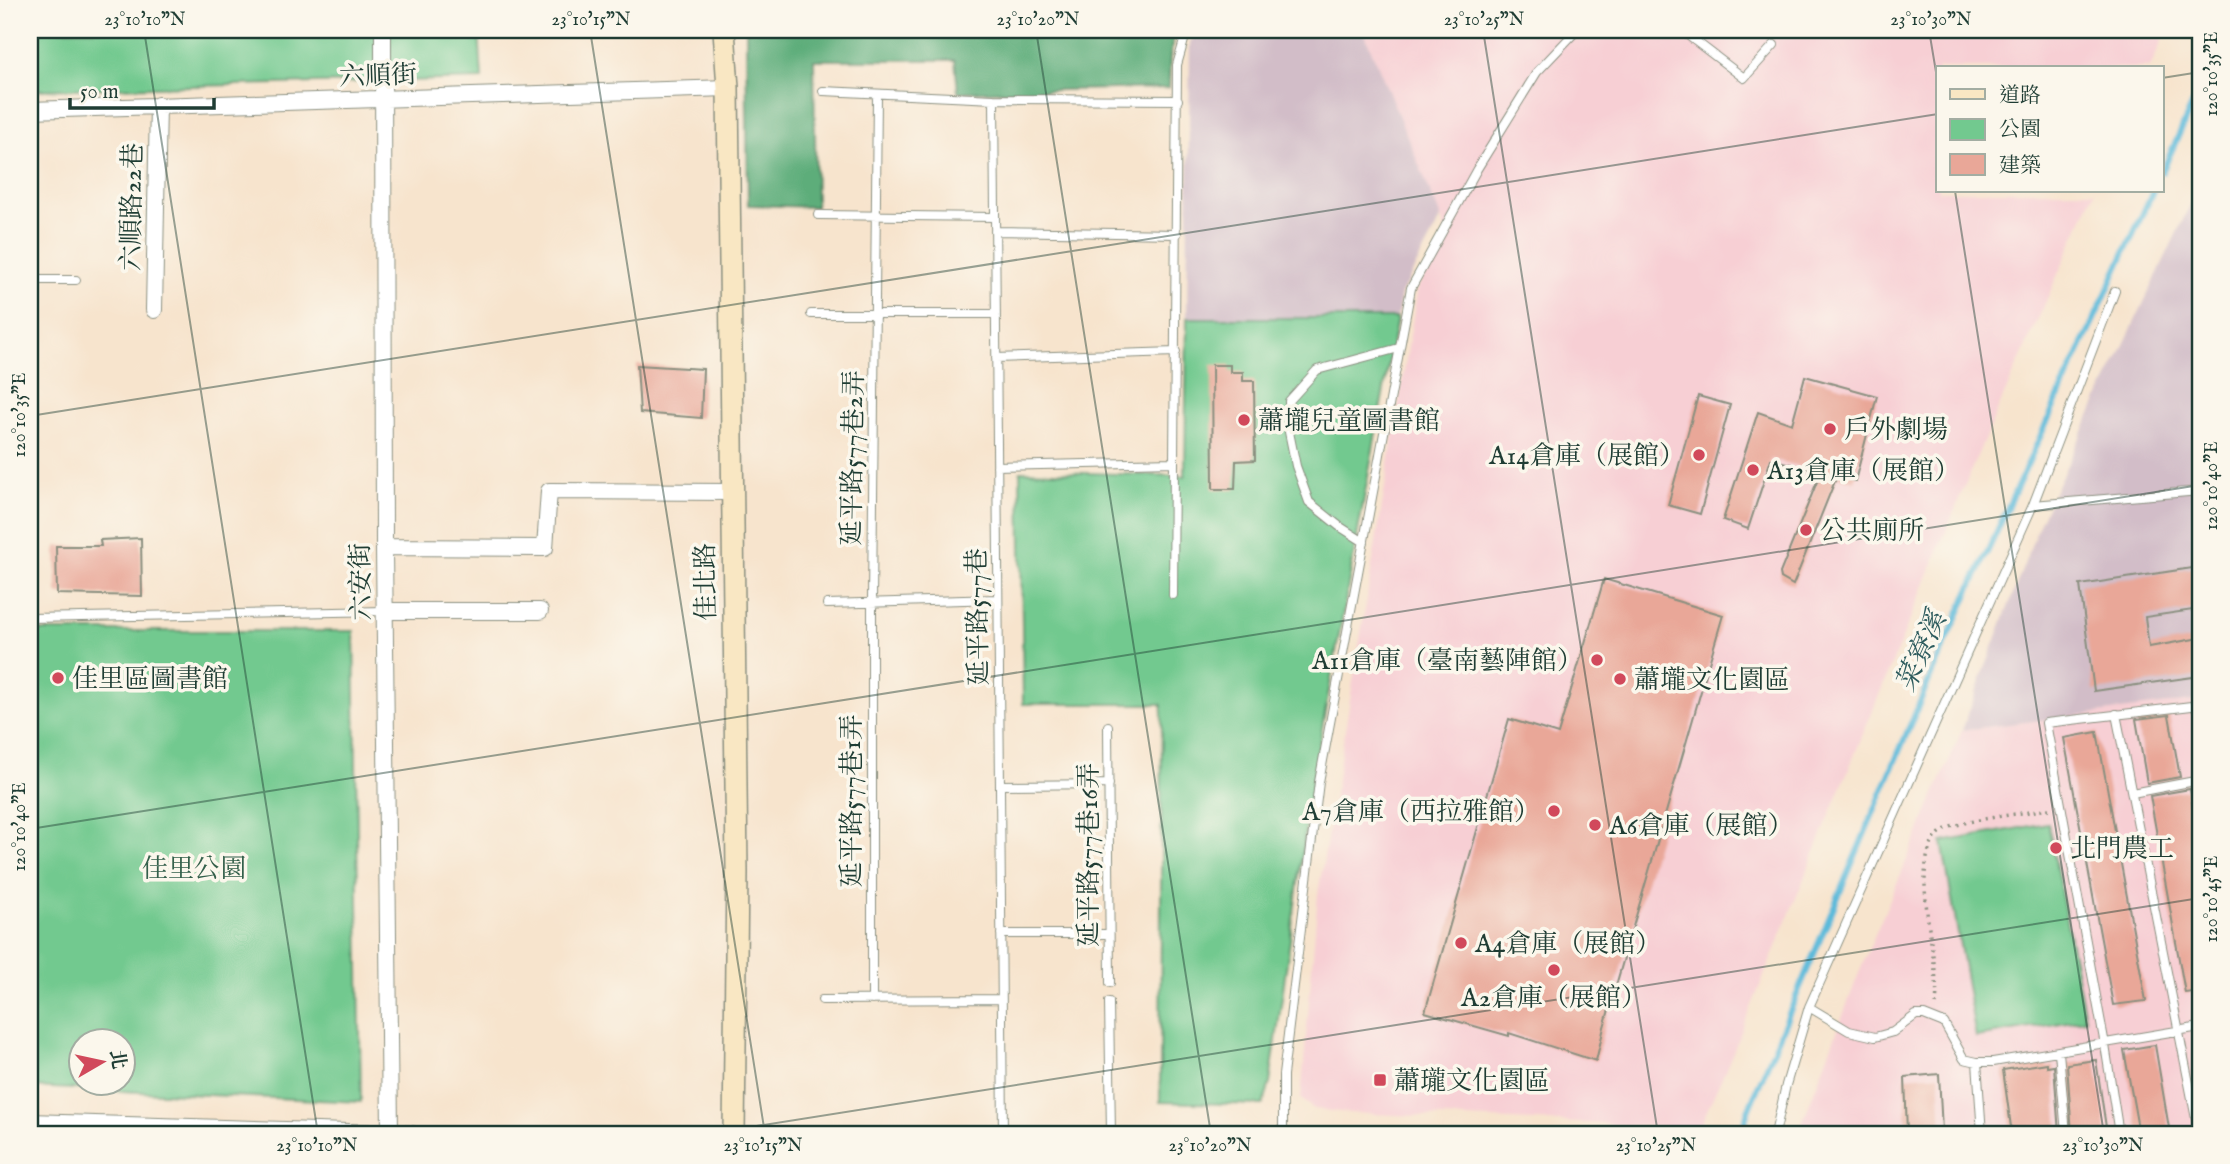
<svg xmlns="http://www.w3.org/2000/svg" width="2230" height="1164" viewBox="0 0 2230 1164" font-family="'IM FELL English','Noto Serif TC',serif">
  <rect width="100%" height="100%" fill="#fbf7ec"/>
  <filter id="ink" filterUnits="userSpaceOnUse"><feTurbulence type="fractalNoise" baseFrequency=".0143" numOctaves="2"/><feDisplacementMap in="SourceGraphic" scale="14" xChannelSelector="R" yChannelSelector="G"/><feConvolveMatrix kernelMatrix="1 2 1 2 8 2 1 2 1" color-interpolation-filters="sRGB"/></filter>
  <filter id="wash" filterUnits="userSpaceOnUse"><feTurbulence type="fractalNoise" baseFrequency=".00686" numOctaves="4" result="noise"/><feDisplacementMap in="SourceGraphic" scale="28" xChannelSelector="R" yChannelSelector="G"/><feGaussianBlur stdDeviation="1.57" result="paint"/><feColorMatrix in="noise" values="0 0 0 0 0 0 0 0 0 0 0 0 0 0 0 0 0 1.4 0 .05"/><feComposite in="paint" operator="in"/></filter>
  <g filter="url(#wash)">
    <rect width="100%" height="100%" fill="#f7e4cd"/>
    <path fill="#f7cfd4" d="M1363,30H2167L2150,68H1938V191H2095L1974,463L1728,1064L1699,1128L1350,1113L1314,1109L1301,1099L1318,894L1418,287L1448,236Z
      M2200,700V1134H1798L1862,965L1962,730Z"/>
    <path fill="#d2bdc8" d="M1201,30H1363L1441,218L1401,294L1397,318H1187L1190,42Z
      M2200,184V700L1962,730L2040,522Z"/>
    <path fill="#72c98f" stroke="#488362" stroke-width="2" fill-rule="evenodd" d="M30,30H479L482,79L30,90Z
      M1187,318H1397L1312,783L1270,1083L1263,1105L1160,1102L1162,704H1023L1020,471L1185,476Z
      M30,631H354L361,1102L30,1087ZM80,1042H122V1084H80Z
      M2048,823L2085,1019L1976,1037L1942,842Z"/>
    <path fill="#5dad7a" stroke="#3e7557" stroke-width="2" d="M746,30H1175L1170,57L1169,88L958,92L955,60H814L816,207L748,205Z"/>
    <g fill="none" stroke-linecap="round" stroke-linejoin="round">
      <path stroke="#5cbada" stroke-width="6" d="M2162,172L2200,88
        M1741,1134L1748,1111L1935,666L2153,191"/>
    </g>
    <g id="blocks">
      <path fill="#e9a798" d="M637,365L703,369L701,418L640,413Z
        M1212,365H1230V372H1243V381H1254L1255,460L1236,461L1235,489H1213Z
        M1805,376L1877,396L1855,481L1837,476L1793,585L1781,578L1780,573L1821,472L1771,459L1748,529L1723,520L1758,412L1792,424Z
        M1698,396L1730,405L1700,514L1668,505Z
        M141,538L142,596L57,594L56,546H101L100,540Z
        M2199,567L2200,609L2145,617L2149,647L2200,638V676L2094,691L2080,585Z
        M1604,579L1723,615L1604,1027L1596,1061L1509,1033V1036L1425,1012L1509,719L1558,734Z
        M2169,715L2180,777L2147,783L2136,719Z
        M2097,732L2146,1001L2113,1005L2064,738Z
        M2190,789L2200,848V991L2185,993L2150,796Z
        M2155,1045L2170,1134H2139L2124,1050Z
        M2096,1060L2107,1134H2072L2067,1064Z
        M2047,1063V1067L2054,1066L2059,1134H2012L2003,1070Z
        M1939,1074L1942,1131L1907,1133L1905,1077Z"/>
    </g>
  </g>
  <g filter="url(#ink)">
    <use href="#blocks" fill-opacity="0" stroke="#8b9080" stroke-width="2"/>
    <g fill="none" stroke-linecap="round" stroke-linejoin="round">
      <g stroke="#8b9080" stroke-width="10">
        <path id="lane" d="M1681,30L1744,78L1774,45
          M823,91L994,99L1178,100
          M994,99L1003,1134
          M818,215L995,217
          M995,231L1177,234
          M30,280H76
          M811,314H995
          M996,358L1176,352
          M997,466L1174,462
          M2033,505L2200,491
          M1364,542L1339,526L1309,502L1296,466L1289,432V401L1317,370L1399,348
          M1173,595L1177,65L1187,30
          M827,604L998,599
          M30,618L385,611
          M2116,714L2199,1134
          M1108,726L1110,983
          M1000,785L1109,784
          M2132,793L2200,780
          M1001,934H1109
          M822,1000L1001,999
          M872,1000V602L877,95
          M1109,1002L1111,1134
          M1809,1007L1849,1031L1875,1037L1893,1032L1916,1015H1924L1944,1023L1964,1059L1977,1062H1993L2200,1027
          M2059,1052L2066,1134
          M1977,1062L1982,1134
          M1283,1134V1075L1319,782L1411,288L1477,169L1537,72L1577,30
          M1775,1134L1786,1085L1809,1007L2033,505L2115,291
          M2119,1134L2105,1045L2046,723L2200,705"/>
      </g>
      <g stroke="#8b9080" stroke-width="18">
        <path id="street" d="M383,30L384,547L390,1133
          M30,110L728,88
          M154,310L158,105
          M384,547L545,548L549,491L732,492
          M385,611H540
          M30,1122L411,1134"/>
      </g>
      <g stroke="#8b9080" stroke-width="24">
        <path id="secondary" d="M724,30L728,88L737,872L734,1134"/>
      </g>
      <path stroke="#8b9080" stroke-width="3.5" stroke-dasharray="2 5" stroke-linecap="butt" d="M1936,1005C1942,962 1903,855 1944,830C1961,820 2026,813 2049,809"/>
      <use href="#lane" stroke="#fff" stroke-width="8"/>
      <use href="#street" stroke="#fff" stroke-width="16"/>
      <use href="#secondary" stroke="#f9e7c3" stroke-width="21"/>
    </g>
  </g>
  <path fill="none" stroke="#1f3d34" stroke-width="2" stroke-opacity="0.45" d="M144,30L318,1134M590,30L765,1134M1036,30L1211,1134M1483,30L1658,1134M1929,30L1938,84M2162,78L2200,72M1955,191L2104,1134M30,416L1938,114M30,829L2200,485M706,1134L2200,898"/>
  <g fill="#d1495b" stroke="#fbf7ec" stroke-width="2.5">
    <circle cx="1244" cy="420" r="7"/>
    <circle cx="1830" cy="429" r="7"/>
    <circle cx="1699" cy="455" r="7"/>
    <circle cx="1753" cy="470" r="7"/>
    <circle cx="1806" cy="530" r="7"/>
    <circle cx="1597" cy="660" r="7"/>
    <circle cx="58" cy="678" r="7"/>
    <circle cx="1620" cy="679" r="7"/>
    <circle cx="1554" cy="811" r="7"/>
    <circle cx="1595" cy="825" r="7"/>
    <circle cx="2056" cy="848" r="7"/>
    <circle cx="1461" cy="943" r="7"/>
    <circle cx="1554" cy="970" r="7"/>
    <rect x="1373" y="1073" width="14" height="14" rx="3.5"/>
  </g>
  <g text-anchor="middle" stroke-width="7" stroke-linejoin="round" paint-order="stroke">
    <g font-size="26" fill="#1f3d34" stroke="#fbf7ec">
      <text transform="translate(378 75) rotate(-2)" y="9">六順街</text>
      <text transform="translate(131 207) rotate(-89)" y="9">六順路22巷</text>
      <text transform="translate(852 458) rotate(-89)" y="9">延平路577巷2弄</text>
      <text transform="translate(360 582) rotate(-91)" y="9">六安街</text>
      <text transform="translate(705 582) rotate(-91)" y="9">佳北路</text>
      <text transform="translate(977 617) rotate(-91)" y="9">延平路577巷</text>
      <text transform="translate(851 801) rotate(-90)" y="9">延平路577巷1弄</text>
      <text transform="translate(1088 855) rotate(-90)" y="9">延平路577巷16弄</text>
    </g>
    <g font-size="26" fill="#1f3d34" stroke="#fbf7ec" text-anchor="start">
      <text x="1258" y="429">蕭壠兒童圖書館</text>
      <text x="1844" y="438">戶外劇場</text>
      <text x="1685" y="464" text-anchor="end">A14倉庫（展館）</text>
      <text x="1767" y="479">A13倉庫（展館）</text>
      <text x="1820" y="539">公共廁所</text>
      <text x="1583" y="669" text-anchor="end">A11倉庫（臺南藝陣館）</text>
      <text x="72" y="687">佳里區圖書館</text>
      <text x="1634" y="688">蕭壠文化園區</text>
      <text x="1540" y="820" text-anchor="end">A7倉庫（西拉雅館）</text>
      <text x="1609" y="834">A6倉庫（展館）</text>
      <text x="2070" y="857">北門農工</text>
      <text x="1475" y="952">A4倉庫（展館）</text>
      <text x="1554" y="1006" text-anchor="middle">A2倉庫（展館）</text>
      <text x="1394" y="1089">蕭瓏文化園區</text>
    </g>
    <g font-size="26" fill="#34604b" stroke="#fbf7ec">
      <text x="194" y="877">佳里公園</text>
    </g>
    <g font-size="28" font-style="italic" fill="#2e5c5e" stroke="#fbf7ec">
      <text transform="translate(1920 651) rotate(-66)" y="10">菜寮溪</text>
    </g>
  </g>
  <rect width="2230" height="1164" fill="none" stroke="#fbf7ec" stroke-width="77"/>
  <rect x="1936" y="66" width="228" height="126" fill="#fbf7ec" stroke="#a3ada2" stroke-width="2"/>
  <rect x="1950" y="89" width="35" height="10" fill="#f9e7c3" stroke="#a3ada2" stroke-width="2"/>
  <text x="1999" y="102" font-size="21" fill="#1f3d34">道路</text>
  <rect x="1950" y="119" width="35" height="21" fill="#72c98f" stroke="#a3ada2" stroke-width="2"/>
  <text x="1999" y="136" font-size="21" fill="#1f3d34">公園</text>
  <rect x="1950" y="154" width="35" height="21" fill="#e9a798" stroke="#a3ada2" stroke-width="2"/>
  <text x="1999" y="172" font-size="21" fill="#1f3d34">建築</text>
  <g transform="translate(102 1062) rotate(81)"><circle r="33" fill="#fbf7ec" stroke="#a3ada2" stroke-width="2"/>
  <path d="M0-5L12 26L0 18L-12 26Z" fill="#d1495b"/>
  <text y="-10" font-size="19" font-weight="bold" text-anchor="middle" fill="#1f3d34">北</text>
  </g>
  <path d="M70 98v10h144v-10" fill="none" stroke="#1f3d34" stroke-width="3.5"/>
  <text x="80" y="98" font-size="21" fill="#1f3d34" stroke="#fbf7ec" stroke-width="5" paint-order="stroke">50 m</text>
  <rect x="38" y="38" width="2154" height="1088" fill="none" stroke="#1f3d34" stroke-width="2.5"/>
  <g font-size="18" text-anchor="middle" fill="#1f3d34">
    <text x="145" y="25">23°10'10"N</text>
    <text x="591" y="25">23°10'15"N</text>
    <text x="1038" y="25">23°10'20"N</text>
    <text x="1484" y="25">23°10'25"N</text>
    <text x="1931" y="25">23°10'30"N</text>
    <text transform="translate(2211 74) rotate(-90)" y="6">120°10'35"E</text>
    <text transform="translate(19 415) rotate(-90)" y="6">120°10'35"E</text>
    <text transform="translate(2211 486) rotate(-90)" y="6">120°10'40"E</text>
    <text transform="translate(19 827) rotate(-90)" y="6">120°10'40"E</text>
    <text transform="translate(2211 899) rotate(-90)" y="6">120°10'45"E</text>
    <text x="317" y="1151">23°10'10"N</text>
    <text x="763" y="1151">23°10'15"N</text>
    <text x="1210" y="1151">23°10'20"N</text>
    <text x="1656" y="1151">23°10'25"N</text>
    <text x="2103" y="1151">23°10'30"N</text>
  </g>
</svg>
